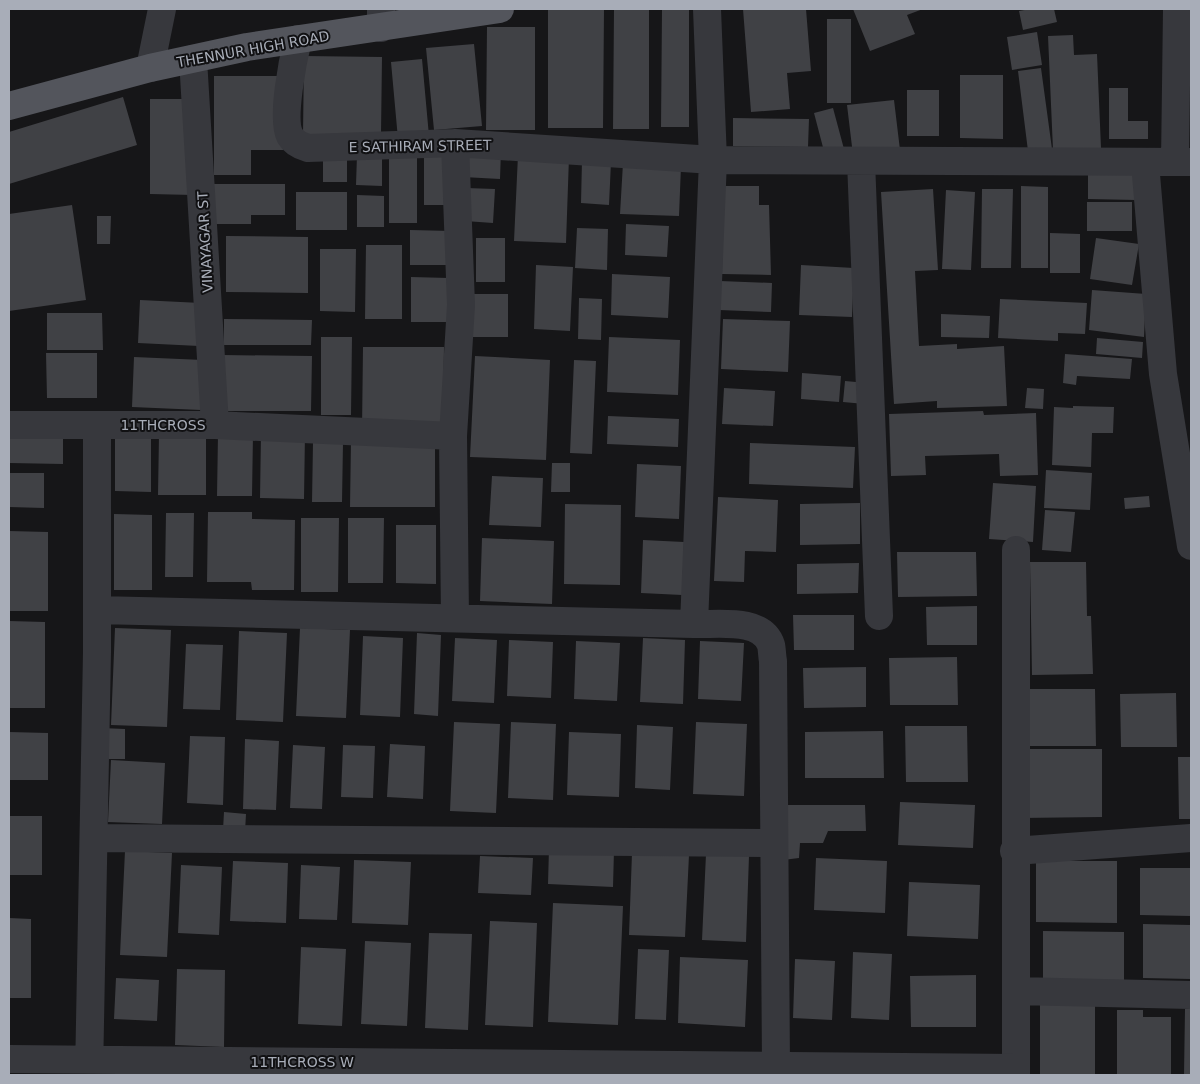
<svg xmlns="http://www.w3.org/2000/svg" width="1200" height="1084" viewBox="0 0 1200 1084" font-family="'DejaVu Sans',sans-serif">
  <rect width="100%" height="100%" fill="#161618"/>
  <path fill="#404145" d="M548,9H604L603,128H548Z
    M614,9H649V129H613Z
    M662,9H689V127H661Z
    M743,9H806L811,71L787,73L790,109L751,112Z
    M853,9H923L907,15L915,34L870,51Z
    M1030,9H1054L1057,22L1023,30L1019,11Z
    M827,19H851V103H827Z
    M487,27H535V130H486Z
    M1037,32L1042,65L1012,70L1007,37Z
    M1073,35L1074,55L1097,54L1101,148L1053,150L1048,36Z
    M474,44L482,126L434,130L426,48Z
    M304,56L382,57L381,134H303Z
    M422,59L429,136L398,139L391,62Z
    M1041,68L1052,149L1028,151L1018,71Z
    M960,75H1003V139L960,138Z
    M214,76H283V150H251V175H214Z
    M1109,88H1128V121H1148V139H1109Z
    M907,90H939V136H907Z
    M123,97L137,145L9,184V132Z
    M150,99H194L193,195L150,194Z
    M894,100L900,150L853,155L847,105Z
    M833,108L844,149L825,155L814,113Z
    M733,118L809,119L808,147L733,146Z
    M465,149L501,150L500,179L463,177Z
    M424,151H452L451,205H424Z
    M323,155H347V182H323Z
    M357,155H382V186L356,185Z
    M389,155H417V223H389Z
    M518,155L569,157L566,243L514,241Z
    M582,160L611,162L609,205L581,203Z
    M623,163L681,166L679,216L620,214Z
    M1088,169L1136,170V200L1088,199Z
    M214,184H285V215H251V224H214Z
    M723,186H759V205H769L771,275L722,274Z
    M1021,186L1048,187V268H1021Z
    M466,188L495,189L493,223L465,221Z
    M933,189L938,270L915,271L919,346L957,344V349L1004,346L1007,406L937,408V401L894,404L881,192Z
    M982,189H1013L1011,268H981Z
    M946,190L975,192L971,270L942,269Z
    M296,192H347V230H296Z
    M357,195L384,196V227H357Z
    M1087,202H1132V231H1087Z
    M72,205L86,300L9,311V214Z
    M97,216H111L110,244H97Z
    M626,224L669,226L667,257L625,255Z
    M577,228L608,229L607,270L575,268Z
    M410,230L452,231V265H410Z
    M1050,233L1080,234V273H1050Z
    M226,236L308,237V293L226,292Z
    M476,238H505V282H476Z
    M1096,238L1139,244L1132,285L1090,279Z
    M366,245H402V319H365Z
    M320,249H356L355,312L320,311Z
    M536,265L573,267L570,331L534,329Z
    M801,265L854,268L852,317L799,315Z
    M612,274L670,277L668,318L611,315Z
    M411,277L449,278V322H411Z
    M720,281L772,283L771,312L719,310Z
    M1092,290L1146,294L1144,337L1089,330Z
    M471,294H508V337H471Z
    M579,298L602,299L601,340L578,339Z
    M1000,299L1087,303L1085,334L1058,333V341L998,338Z
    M140,300L201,303L199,346L138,343Z
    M47,313H102L103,350H47Z
    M941,314L990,316L989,338L941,337Z
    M224,319L312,320L311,345H224Z
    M723,319L790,321L788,372L721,369Z
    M321,337H352L351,415H321Z
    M609,337L680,340L678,395L607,392Z
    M1097,338L1143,342L1142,358L1096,354Z
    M363,347H444L443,429H362Z
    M46,353H97V398H47Z
    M1065,354L1132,359L1130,379L1077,376L1076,385L1063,383Z
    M222,355L312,356L311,411H222Z
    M475,356L550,360L546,460L470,457Z
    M134,357L203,360L201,410L132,407Z
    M574,360L596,361L592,454L570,453Z
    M802,373L841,376L839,402L801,399Z
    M845,381L867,383L865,404L843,402Z
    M724,388L775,391L773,426L722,424Z
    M1027,388L1044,389L1043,409L1025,408Z
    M1073,406L1114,407L1113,433H1092L1091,467L1052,465L1054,407L1073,408Z
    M983,411L984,415L1036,413L1038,475L1000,476L999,454L925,456L926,475L891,476L889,414Z
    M608,416L679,419L678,447L607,444Z
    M9,433L63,434V464L9,463Z
    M115,433L151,434V492L115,491Z
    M261,433H305L304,499L260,498Z
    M159,434L206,435V495H158Z
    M218,434H253L252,496H217Z
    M351,440L435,441V507H350Z
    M313,442L343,443L342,502H312Z
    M750,443L855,447L853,488L749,484Z
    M552,463H570V492H551Z
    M637,464L681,466L679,519L635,517Z
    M1046,470L1092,473L1090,510L1044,508Z
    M9,473H44V508L9,507Z
    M492,476L543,478L541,527L489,525Z
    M993,483L1036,486L1033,542L989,539Z
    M1149,496L1150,507L1125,509L1124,498Z
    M718,497L778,500L776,552L745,551L744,582L714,581Z
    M860,503V544L800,545V504Z
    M565,504L621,505L620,585L564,584Z
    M1045,510L1075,512L1071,552L1042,550Z
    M208,512H252V519L295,520L294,590H252L251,582H207Z
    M166,513H194L193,577H165Z
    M114,514L152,515V590H114Z
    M301,518H339L338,592H301Z
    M348,518H384L383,583H348Z
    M396,525H436V584L396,583Z
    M9,531L48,532V611H9Z
    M482,538L554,541L552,604L480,601Z
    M643,540L684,542L682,595L641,593Z
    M897,552H976L977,596L898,597Z
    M1030,562H1086L1087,616H1091L1093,674L1032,675Z
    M859,563L858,593L797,594V564Z
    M977,606V645H927L926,607Z
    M793,615H854V650H794Z
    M9,621L45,622V708H9Z
    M115,628L171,630L167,727L111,725Z
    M300,628L350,630L346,718L296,716Z
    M239,631L287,633L283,722L236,720Z
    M417,633L441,635L438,716L414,714Z
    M363,636L403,638L400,717L360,715Z
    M455,638L497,640L494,703L452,701Z
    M643,638L685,640L683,704L640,702Z
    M509,640L553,642L551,698L507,696Z
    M576,641L620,643L617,701L574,699Z
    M700,641L744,643L741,701L698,699Z
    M186,644L223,645L220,710L183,709Z
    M957,657L958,705H890L889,658Z
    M866,667V707L804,708L803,668Z
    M1021,689H1095L1096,746H1021Z
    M1176,693L1177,747H1121L1120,694Z
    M454,722L500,724L496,813L450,811Z
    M511,722L556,724L553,800L508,798Z
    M696,722L747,724L744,796L693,794Z
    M637,725L673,727L670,790L635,788Z
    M905,726H967L968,782H906Z
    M101,728L125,729V759H100Z
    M883,731L884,778H805V732Z
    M9,732L48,733V780H9Z
    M569,732L621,734L619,797L567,795Z
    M190,736L225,737L223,805L187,803Z
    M245,739L279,741L276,810L243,809Z
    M390,744L425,746L423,799L387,797Z
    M293,745L325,747L322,809L290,808Z
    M343,745L375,746L373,798L341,797Z
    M1020,749H1102V817L1020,818Z
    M1178,757H1191V819H1179Z
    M111,760L165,763L162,824L108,822Z
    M900,802L975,805L973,848L898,845Z
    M783,805H865L866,831H828L823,843H800L799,858L783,860Z
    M224,812L246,814L245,832L223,830Z
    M9,816H42V875H9Z
    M549,848L614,850L613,887L548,884Z
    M125,851L172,853L167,957L120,955Z
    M632,853L689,855L685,937L629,935Z
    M706,854L749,856L746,942L702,940Z
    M480,856L533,858L531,895L478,893Z
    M816,858L887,861L885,913L814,910Z
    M354,860L411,862L408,925L352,923Z
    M233,861L288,863L286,923L230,921Z
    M1036,861H1117V923L1036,922Z
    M181,865L222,867L219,935L178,933Z
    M301,865L340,867L337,920L299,919Z
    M1140,868H1191V916L1140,915Z
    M909,882L980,885L978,939L907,936Z
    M553,903L623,906L618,1025L548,1022Z
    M9,918L31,919V998H9Z
    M490,921L537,923L533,1027L485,1025Z
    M1143,924L1191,925V979L1143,978Z
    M1043,931L1124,932V987L1043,986Z
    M429,933L472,934L468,1030L425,1028Z
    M365,941L411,943L407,1026L361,1024Z
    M301,947L346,949L342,1026L298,1024Z
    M638,949L669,950L666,1020L635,1019Z
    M853,952L892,954L889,1020L851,1018Z
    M680,957L748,960L745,1027L678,1023Z
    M795,959L835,961L832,1020L793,1018Z
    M177,969L225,970L224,1047L175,1045Z
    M976,975V1027H911L910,976Z
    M116,978L159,980L157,1021L114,1019Z
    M1040,1002L1095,1003V1075H1040Z
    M1185,1009H1191V1075H1184Z
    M1117,1010H1143V1017H1171V1075H1117Z"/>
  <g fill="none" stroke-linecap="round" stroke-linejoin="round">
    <path stroke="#37383d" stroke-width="28" d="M381,28V9
      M298,39C293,59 281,119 290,136C294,143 301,146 308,148L455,143L713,160L707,9
      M193,59L215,425
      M150,68L162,9
      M861,161L879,616
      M1175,162L1177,9
      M1145,163L1163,374L1191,546
      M9,425H215L453,436
      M97,610L694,624L713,160L1191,162
      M455,618L453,436L461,305L455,143
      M694,624C716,625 762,617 771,645C772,649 772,656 773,661L776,1066
      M94,838L774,843
      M1014,851L1191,838
      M1016,991L1191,995
      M9,1059L1016,1068
      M89,1075L97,652V425
      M1016,1075V550"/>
    <path stroke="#53555c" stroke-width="28" d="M9,106L150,68L247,47L500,9"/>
  </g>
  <g text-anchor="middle" stroke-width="4" stroke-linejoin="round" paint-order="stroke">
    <g font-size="14" fill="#a8adb8" stroke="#111113">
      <text transform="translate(253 49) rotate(-10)" y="5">THENNUR HIGH ROAD</text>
      <text transform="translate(420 146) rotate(-1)" y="5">E SATHIRAM STREET</text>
      <text transform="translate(205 242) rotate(-93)" y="5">VINAYAGAR ST</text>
      <text x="163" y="430">11THCROSS</text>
      <text x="302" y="1067">11THCROSS W</text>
    </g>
  </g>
  <rect width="1200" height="1084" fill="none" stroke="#a8adb8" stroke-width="20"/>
</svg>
